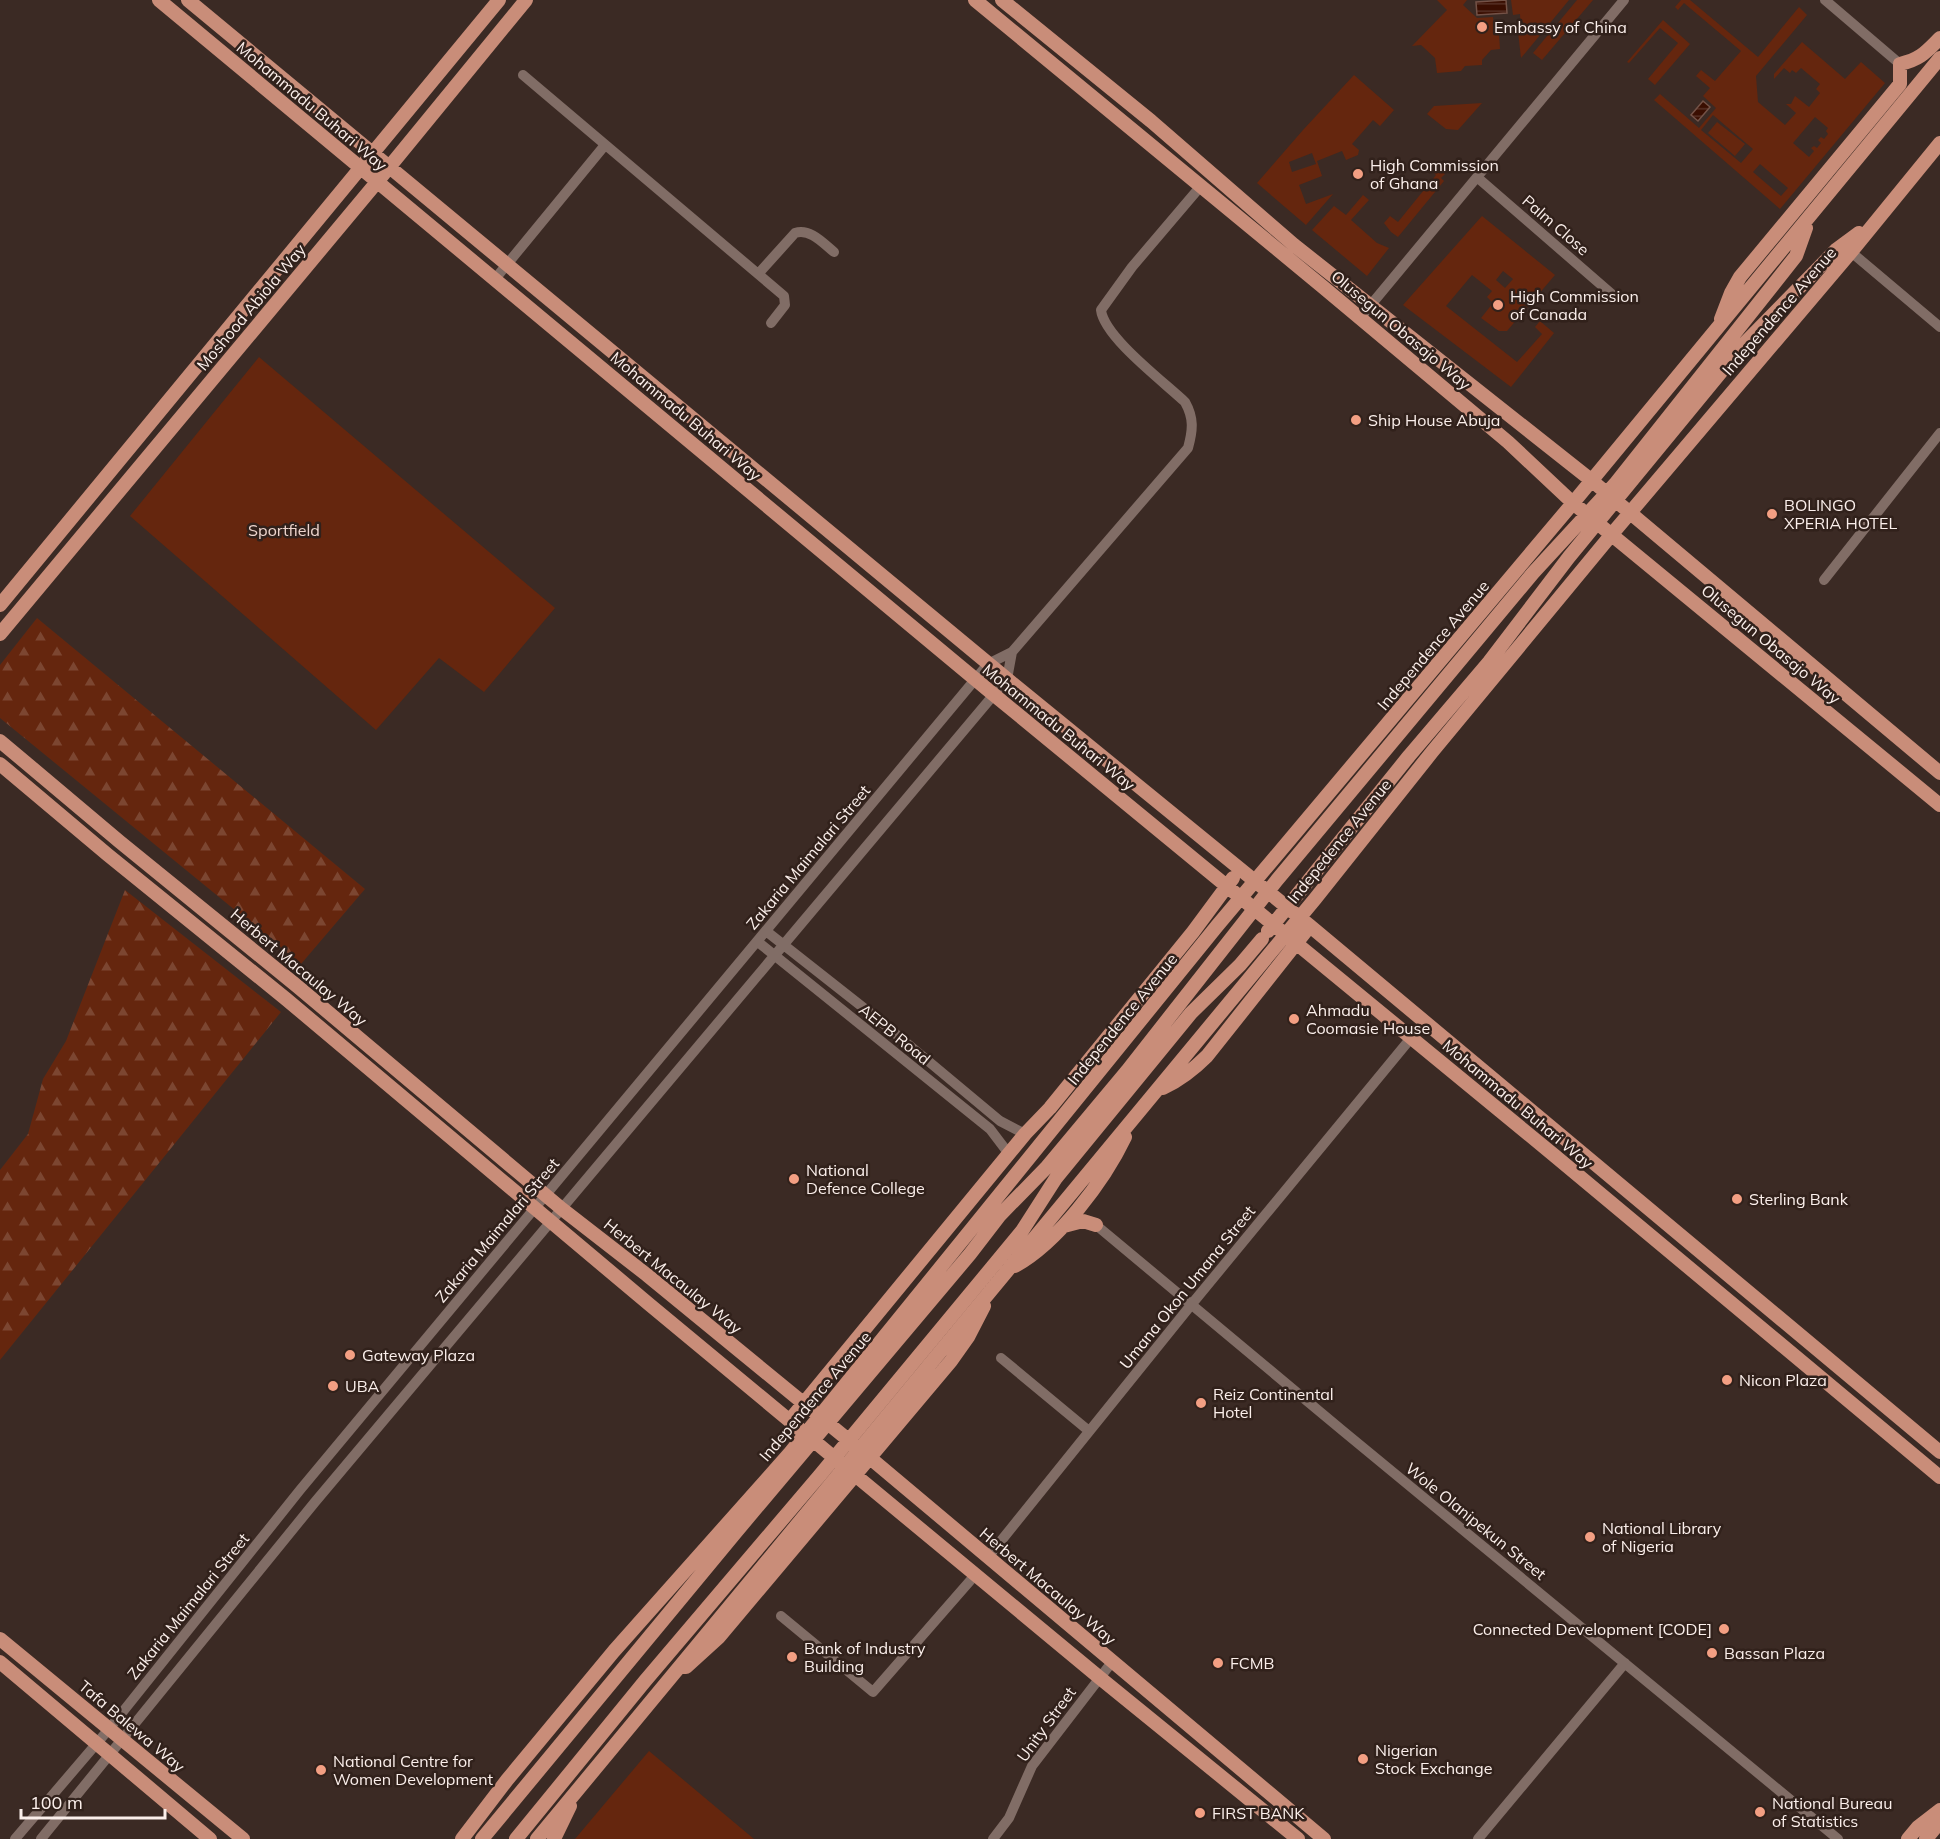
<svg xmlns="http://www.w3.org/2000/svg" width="1940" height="1839" viewBox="0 0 1940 1839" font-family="Mulish,sans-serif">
  <defs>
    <pattern id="forest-firs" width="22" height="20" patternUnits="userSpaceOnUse" patternTransform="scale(1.5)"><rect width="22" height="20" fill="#65260e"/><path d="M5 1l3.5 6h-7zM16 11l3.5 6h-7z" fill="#7c4631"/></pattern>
    <pattern id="water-rules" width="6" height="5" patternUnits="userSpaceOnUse" patternTransform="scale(1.5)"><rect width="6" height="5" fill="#3a0e01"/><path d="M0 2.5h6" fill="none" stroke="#573126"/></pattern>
  </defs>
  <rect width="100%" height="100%" fill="#3b2a24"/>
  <path fill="#65260e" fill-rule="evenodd" d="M1437,0H1467L1463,5L1477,18L1493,17L1495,34H1499L1500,49L1491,50L1482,60V65L1465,66L1461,71L1437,73L1435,58L1421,45L1412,46L1447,10Z
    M1511,0H1569L1521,58L1518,32H1521L1520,14L1513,15Z
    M1577,0H1593L1542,60L1533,53Z
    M1681,0H1690L1758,57L1799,7L1807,15L1756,76L1758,102L1785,125L1796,113L1786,104H1791L1795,96L1809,107L1820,93L1816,89L1820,84L1801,68L1796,73L1792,70L1790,73L1784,68L1774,79V74L1802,42L1845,79L1861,62L1885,83L1780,209L1654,100L1660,94L1699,128L1716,108L1703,96L1710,88L1696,76L1701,70L1715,81L1741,51L1684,3L1678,10L1675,7ZM1713,115L1753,149L1741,163L1701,130ZM1815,117L1828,128L1826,131L1828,134L1824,139L1821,137L1818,140L1821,143L1817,148L1814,146L1811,148L1814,151L1809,157L1793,143ZM1760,164L1788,188L1781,196L1753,172Z
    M1663,20L1690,44L1655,85L1648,79L1678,43L1660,28L1629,63L1627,62Z
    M1354,75L1394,110L1380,126L1373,120L1352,144L1359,150L1358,155L1346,160L1342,151L1317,161L1322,176L1299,185L1306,204L1333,194L1306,225L1257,183L1303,130ZM1312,153L1316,164L1292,172L1289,162Z
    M1482,103L1458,130L1446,129L1427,114L1434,106Z
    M1717,122L1745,144L1735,156L1708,133Z
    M1434,164L1445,174L1441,178L1444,181L1398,237L1391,232L1384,223L1390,216L1398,222L1436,175L1430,169Z
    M1363,195L1369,200L1351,220L1377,243L1389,248L1367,276L1312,230L1334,206L1346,215Z
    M1482,216L1555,275L1507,331H1499L1481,318L1493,303L1487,297L1492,291L1472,275L1446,306L1517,362L1542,334L1535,327L1540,321L1554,333L1511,387L1403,305ZM1503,271L1513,279L1505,288L1496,280Z
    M259,357L555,608L484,692L439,658L376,730L130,516Z
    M649,1751L754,1839H575Z"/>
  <path fill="url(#forest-firs)" d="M37,618L365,889L301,964L0,718V665Z
    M125,890L281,1012L0,1360V1170L28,1134L43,1079L66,1041Z"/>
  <path fill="url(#water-rules)" stroke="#745247" stroke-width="1.5" d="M1506,0L1507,13L1477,15L1476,2Z
    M1703,101L1710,107L1698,121L1691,115Z"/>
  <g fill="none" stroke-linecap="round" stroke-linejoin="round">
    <path stroke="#816d66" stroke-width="10" d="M1825,0L1900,64
      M523,75L784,296L785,305L771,323
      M1478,178L1614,296
      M1851,252L1940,327
      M759,273L795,233C810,228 823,243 834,252
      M495,279L605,145
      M1360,318L1624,0
      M1824,580L1940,433
      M766,931L879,1020L1000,1121L1025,1134
      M758,942L990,1129L1009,1154
      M1096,1225L1343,1431L1838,1839
      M1001,1358L1089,1431
      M988,1557L1191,1305L1411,1038
      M781,1616L873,1692L976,1574
      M15,1839L109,1729L300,1490L988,664L1012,652L1188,448C1193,430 1194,418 1185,402C1164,382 1104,337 1101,310L1132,267L1200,187
      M41,1839L315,1502L1007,679L1012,652
      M993,1839L1009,1818L1032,1766L1112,1662
      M1478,1839L1625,1663"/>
    <path stroke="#c98d79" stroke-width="14" d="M159,0L993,694L1555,1156L1940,1477
      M188,0L1007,679L1310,926L1940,1452
      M975,0L1323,287L1508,442L1573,503L1940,805
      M1002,0L1151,121L1294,245L1591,480L1940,773
      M1721,319L1731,293L1740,277L1900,84V64C1921,59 1926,52 1940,38
      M0,605L499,0
      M0,634L377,182L526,0
      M0,741L120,842L297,986L562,1209L647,1275L863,1452L1324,1839
      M0,764L108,855L286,999L650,1305L1100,1678L1298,1839
      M1268,931L1409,756L1489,662L1569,557L1744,344L1836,250L1859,233
      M1163,1088C1180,1080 1193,1070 1207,1056L1310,926
      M1064,1226L1083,1221L1096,1225
      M1015,1266C1058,1242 1104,1181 1125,1137
      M790,1420L1025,1134L1050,1108L1193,932L1233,878
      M0,1639L243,1839
      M0,1662L210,1839
      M686,1667L719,1637L951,1361L968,1337L984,1306
      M462,1839L507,1780L614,1651L790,1453L1217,926L1573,503L1940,58
      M482,1839L736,1532L970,1254L1000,1215L1046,1168L1127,1071L1277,880L1533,573L1615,484L1796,256L1806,228
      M516,1839L645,1681L820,1475L1022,1231L1056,1178L1191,1013L1240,965L1262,939
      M537,1839L1315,899L1432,752L1612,534L1851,252L1940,143
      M554,1839L570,1806
      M1908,1839L1918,1827L1940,1810
      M1926,1839L1940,1822"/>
  </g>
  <g fill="#f39f83" stroke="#31211b" stroke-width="2">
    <circle cx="1482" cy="27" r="6"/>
    <circle cx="1358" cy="174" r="6"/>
    <circle cx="1498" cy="305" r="6"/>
    <circle cx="1356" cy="420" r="6"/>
    <circle cx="1772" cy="514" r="6"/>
    <circle cx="1294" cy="1019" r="6"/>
    <circle cx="794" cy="1179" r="6"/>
    <circle cx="1737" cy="1199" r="6"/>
    <circle cx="350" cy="1355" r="6"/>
    <circle cx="1727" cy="1380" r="6"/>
    <circle cx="333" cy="1386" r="6"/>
    <circle cx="1201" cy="1403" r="6"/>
    <circle cx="1590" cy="1537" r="6"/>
    <circle cx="1724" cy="1629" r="6"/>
    <circle cx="1712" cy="1653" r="6"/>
    <circle cx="792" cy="1657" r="6"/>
    <circle cx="1218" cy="1663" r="6"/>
    <circle cx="1363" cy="1759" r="6"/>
    <circle cx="321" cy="1770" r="6"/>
    <circle cx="1760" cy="1812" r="6"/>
    <circle cx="1200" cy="1813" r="6"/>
  </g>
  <g text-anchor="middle" stroke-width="5" stroke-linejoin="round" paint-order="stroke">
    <g font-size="16" fill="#fbefeb" stroke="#31211b" text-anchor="start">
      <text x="1494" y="33">Embassy of China</text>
      <text x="1370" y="171">High Commission<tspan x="1370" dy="18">of Ghana</tspan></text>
      <text x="1510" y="302">High Commission<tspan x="1510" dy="18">of Canada</tspan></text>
      <text x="1368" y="426">Ship House Abuja</text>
      <text x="1784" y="511">BOLINGO<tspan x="1784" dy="18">XPERIA HOTEL</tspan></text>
      <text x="1306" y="1016">Ahmadu<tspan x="1306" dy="18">Coomasie House</tspan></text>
      <text x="806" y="1176">National<tspan x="806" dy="18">Defence College</tspan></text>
      <text x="1749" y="1205">Sterling Bank</text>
      <text x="362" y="1361">Gateway Plaza</text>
      <text x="1739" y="1386">Nicon Plaza</text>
      <text x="345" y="1392">UBA</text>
      <text x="1213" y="1400">Reiz Continental<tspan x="1213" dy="18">Hotel</tspan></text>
      <text x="1602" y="1534">National Library<tspan x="1602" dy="18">of Nigeria</tspan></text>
      <text x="1712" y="1635" text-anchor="end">Connected Development [CODE]</text>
      <text x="804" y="1654">Bank of Industry<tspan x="804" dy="18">Building</tspan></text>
      <text x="1724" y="1659">Bassan Plaza</text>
      <text x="1230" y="1669">FCMB</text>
      <text x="1375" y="1756">Nigerian<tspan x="1375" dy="18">Stock Exchange</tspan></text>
      <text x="333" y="1767">National Centre for<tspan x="333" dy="18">Women Development</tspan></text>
      <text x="1772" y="1809">National Bureau<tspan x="1772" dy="18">of Statistics</tspan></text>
      <text x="1212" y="1819">FIRST BANK</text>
    </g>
    <g font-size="16" fill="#fbefeb" stroke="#31211b">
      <text transform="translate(312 106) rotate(40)" y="6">Mohammadu Buhari Way</text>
      <text transform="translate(1556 225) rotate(41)" y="6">Palm Close</text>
      <text transform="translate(251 307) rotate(-50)" y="6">Moshood Abiola Way</text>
      <text transform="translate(1779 311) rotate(-49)" y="6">Independence Avenue</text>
      <text transform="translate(1401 330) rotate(40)" y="6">Olusegun Obasajo Way</text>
      <text transform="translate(686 416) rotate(40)" y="6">Mohammadu Buhari Way</text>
      <text transform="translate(1771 644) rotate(40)" y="6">Olusegun Obasajo Way</text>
      <text transform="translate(1433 645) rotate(-50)" y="6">Independence Avenue</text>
      <text transform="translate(1059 727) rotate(39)" y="6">Mohammadu Buhari Way</text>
      <text transform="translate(1339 841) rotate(-51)" y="6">Indepedence Avenue</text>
      <text transform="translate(808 857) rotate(-50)" y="6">Zakaria Maimalari Street</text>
      <text transform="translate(299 967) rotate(40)" y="6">Herbert Macaulay Way</text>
      <text transform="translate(1122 1019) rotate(-51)" y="6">Independence Avenue</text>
      <text transform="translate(895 1034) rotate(39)" y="6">AEPB Road</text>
      <text transform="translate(1518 1104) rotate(40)" y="6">Mohammadu Buhari Way</text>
      <text transform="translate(497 1230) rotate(-50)" y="6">Zakaria Maimalari Street</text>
      <text transform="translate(673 1276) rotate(39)" y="6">Herbert Macaulay Way</text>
      <text transform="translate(1187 1287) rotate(-51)" y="6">Umana Okon Umana Street</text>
      <text transform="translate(815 1396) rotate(-50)" y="6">Independence Avenue</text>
      <text transform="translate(1476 1521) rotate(39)" y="6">Wole Olanipekun Street</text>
      <text transform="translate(1048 1586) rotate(40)" y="6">Herbert Macaulay Way</text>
      <text transform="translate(188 1606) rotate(-51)" y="6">Zakaria Maimalari Street</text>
      <text transform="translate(1046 1724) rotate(-54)" y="6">Unity Street</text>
      <text transform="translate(132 1726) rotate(40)" y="6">Tafa Balewa Way</text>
    </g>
    <g font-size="16" fill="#eed5cd" stroke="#31211b">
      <text x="284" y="536">Sportfield</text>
    </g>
  </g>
  <path d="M21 1809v9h144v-9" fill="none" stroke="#fbefeb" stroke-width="3"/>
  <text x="30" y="1809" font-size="18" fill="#fbefeb" stroke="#31211b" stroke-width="4.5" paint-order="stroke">100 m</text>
</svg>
